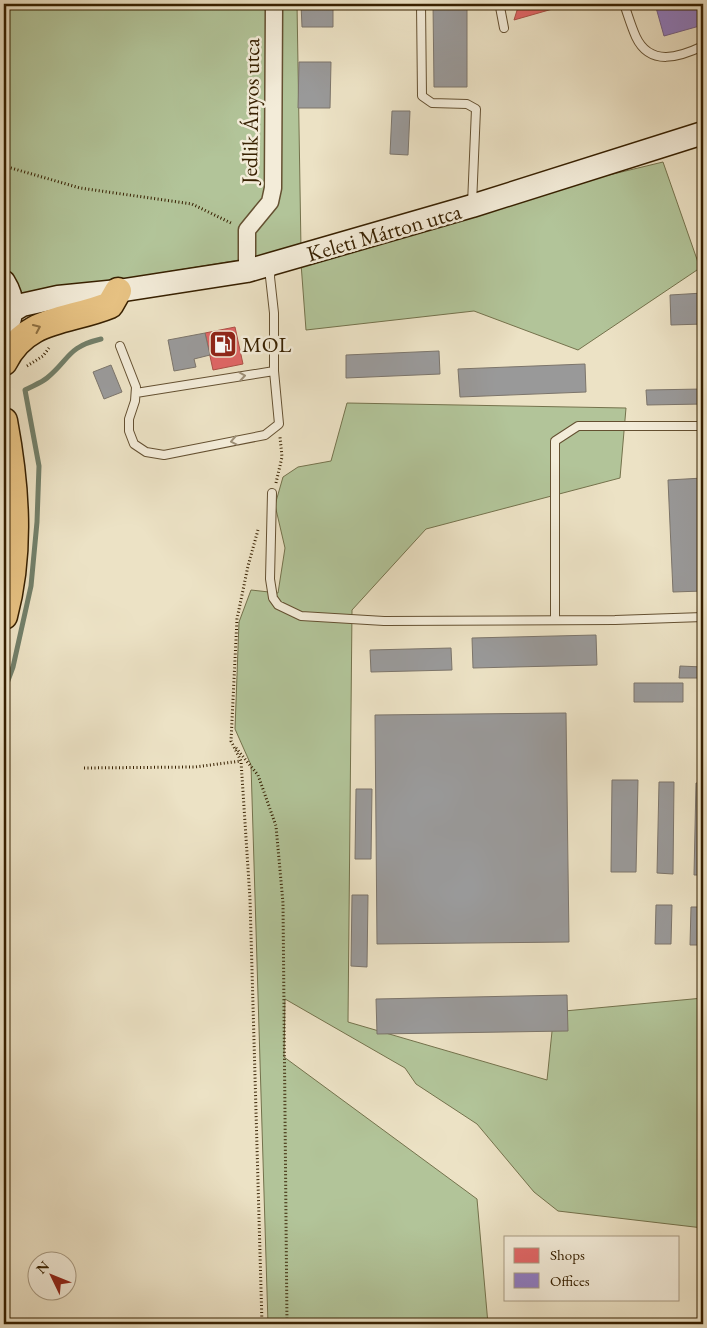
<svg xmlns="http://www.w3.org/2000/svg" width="707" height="1328" viewBox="0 0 707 1328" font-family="'EB Garamond',serif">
  <rect width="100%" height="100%" fill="#ece2c5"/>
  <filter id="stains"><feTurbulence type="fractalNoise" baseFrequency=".004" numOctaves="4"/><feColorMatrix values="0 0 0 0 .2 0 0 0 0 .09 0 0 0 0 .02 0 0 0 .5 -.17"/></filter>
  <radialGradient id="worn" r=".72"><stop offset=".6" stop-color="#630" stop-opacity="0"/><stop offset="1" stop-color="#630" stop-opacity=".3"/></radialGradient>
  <path fill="#b2c499" stroke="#74724c" d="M4,4H297L301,249L663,162L700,268L578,350L474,311L306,330L300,250L27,295L9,291L5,265L4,264Z
    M347,403L626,408L620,478L426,529L352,610L348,1022L547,1080L554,1012L703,998V1228L558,1211L534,1192L477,1124L416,1084L405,1068L285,999L284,1057L477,1199L488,1324H268L251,765L235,729L239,622L251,590L278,593L285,548L275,505L283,477L298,467L331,461Z"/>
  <path fill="#e06666" stroke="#ad5147" d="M519,4H570L514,20Z
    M235,327L243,364L213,370L205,333Z"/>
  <path fill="#8e7cc3" stroke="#746088" d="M655,4H703V25L664,36Z"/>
  <path fill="#999" stroke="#7c756b" d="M301,4H333V27H302Z
    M433,4H467V87H434Z
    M299,62H331L330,108H298Z
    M392,111H410L408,155L390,154Z
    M703,293V324L671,325L670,295Z
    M205,333L210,355L194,359L196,367L174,371L168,340Z
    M439,351L440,374L346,378V355Z
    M585,364L586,392L460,397L458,369Z
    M111,365L122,392L104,399L93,372Z
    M703,389V404L647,405L646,390Z
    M703,478V591L673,592L668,480Z
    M596,635L597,665L473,668L472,638Z
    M451,648L452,670L371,672L370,650Z
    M680,666L703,667V678H679Z
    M634,683H683V702H634Z
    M701,685H703V762H700Z
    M566,713L569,942L377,944L375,715Z
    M612,780H638L636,872H611Z
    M659,782H674L673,874L657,873Z
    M696,783H703V875H694Z
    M356,789H372L371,859H355Z
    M352,895H368L367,967L351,966Z
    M656,905H672L671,944H655Z
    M691,907H703V945H690Z
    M567,995L568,1031L377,1034L376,999Z"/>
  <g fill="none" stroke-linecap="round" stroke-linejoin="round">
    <path stroke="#727f69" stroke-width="5" d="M4,691L13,667L31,586L37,522L39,466L25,390C32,386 41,383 47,378C70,359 67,347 101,339"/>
    <g stroke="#645031" stroke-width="10">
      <path id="service" d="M421,4L422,96L432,103L467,104L476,109L472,204
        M501,4L500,7L504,28
        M624,4C628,15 631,26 636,37C650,67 680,57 703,46
        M120,346L136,387L135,401L129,419V431L134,444L146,452L164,455L265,435L279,424L274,371V313L270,277L271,268
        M136,393L274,371
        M272,493L270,579L273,598L278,605L301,616L384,621L615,620L703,617
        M555,620V441L578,426H703"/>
    </g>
    <g stroke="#645031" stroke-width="19">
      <path id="minor" d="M247,271V230L270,202L273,188L274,4"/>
    </g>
    <g stroke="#372000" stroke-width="25">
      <path id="secondary" d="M4,282C14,298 14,315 4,332
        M12,311L22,305L58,297L118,291L247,271L271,264L472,206L703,133"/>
    </g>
    <g stroke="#372000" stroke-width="29">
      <path id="trunk" d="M4,362C26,317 69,322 110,305L118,291
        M4,421C16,485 21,552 4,616"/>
    </g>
    <path stroke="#372000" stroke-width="3" stroke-dasharray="1 2.5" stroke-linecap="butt" d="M4,166L80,188L192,204L233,224
      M27,366L43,356L49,348
      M276,483L282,457L280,437
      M258,530L248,566L237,619L231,741L241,761L250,899L262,1324
      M236,748L258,775L276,826L283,903L287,1324
      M84,768L195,767L241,761"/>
    <use href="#service" stroke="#f3ecd9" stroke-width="8"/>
    <use href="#minor" stroke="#f3ecd9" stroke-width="16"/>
    <use href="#secondary" stroke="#f3ecd9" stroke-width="22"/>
    <use href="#trunk" stroke="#e6c182" stroke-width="26"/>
  </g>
  <defs><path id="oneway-chevron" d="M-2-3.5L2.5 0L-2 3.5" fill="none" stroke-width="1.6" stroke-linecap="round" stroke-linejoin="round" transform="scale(1.25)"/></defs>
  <use stroke="#8e7041" href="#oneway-chevron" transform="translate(37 328) rotate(-24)"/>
  <g stroke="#9e9077">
    <use href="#oneway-chevron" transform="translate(242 376) rotate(-9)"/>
    <use href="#oneway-chevron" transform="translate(234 441) rotate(169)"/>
  </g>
  <defs>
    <g id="fuel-square" transform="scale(1.4375)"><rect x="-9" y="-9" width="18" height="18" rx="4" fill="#8f2418" stroke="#f3ecd9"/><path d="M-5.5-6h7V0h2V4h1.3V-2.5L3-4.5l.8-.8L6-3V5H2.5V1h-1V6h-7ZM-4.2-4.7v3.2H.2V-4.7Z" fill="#fff"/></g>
  </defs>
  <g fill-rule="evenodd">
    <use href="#fuel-square" x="223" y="344"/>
  </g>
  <g text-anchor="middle" stroke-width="5" stroke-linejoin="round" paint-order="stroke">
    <g font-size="22" fill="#372000" stroke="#f3ecd9">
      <text transform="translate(250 111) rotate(-89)" y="8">Jedlik Ányos utca</text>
      <text transform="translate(384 232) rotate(-16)" y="8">Keleti Márton utca</text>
    </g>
    <g font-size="22" fill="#372000" stroke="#f3ecd9" text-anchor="start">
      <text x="242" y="352">MOL</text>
    </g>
  </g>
  <rect width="707" height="1328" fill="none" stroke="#ece2c5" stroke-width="20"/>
  <rect x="5" y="5" width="697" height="1318" fill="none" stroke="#372000" stroke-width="2.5"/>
  <rect x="10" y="10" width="687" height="1308" fill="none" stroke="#372000"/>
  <rect x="504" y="1236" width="175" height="65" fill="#f3ecd9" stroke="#a89a82"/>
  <rect x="514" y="1248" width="25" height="15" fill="#e06666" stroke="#a89a82"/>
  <text x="550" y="1260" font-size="15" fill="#372000">Shops</text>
  <rect x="514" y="1273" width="25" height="15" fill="#8e7cc3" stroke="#a89a82"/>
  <text x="550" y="1286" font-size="15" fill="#372000">Offices</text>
  <g transform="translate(52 1276) rotate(313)"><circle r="24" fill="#f3ecd9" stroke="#a89a82"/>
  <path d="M0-4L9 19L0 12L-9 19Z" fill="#8f2418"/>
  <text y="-8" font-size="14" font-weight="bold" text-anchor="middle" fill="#372000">N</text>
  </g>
  <rect width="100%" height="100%" filter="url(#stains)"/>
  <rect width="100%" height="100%" fill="url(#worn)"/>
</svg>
